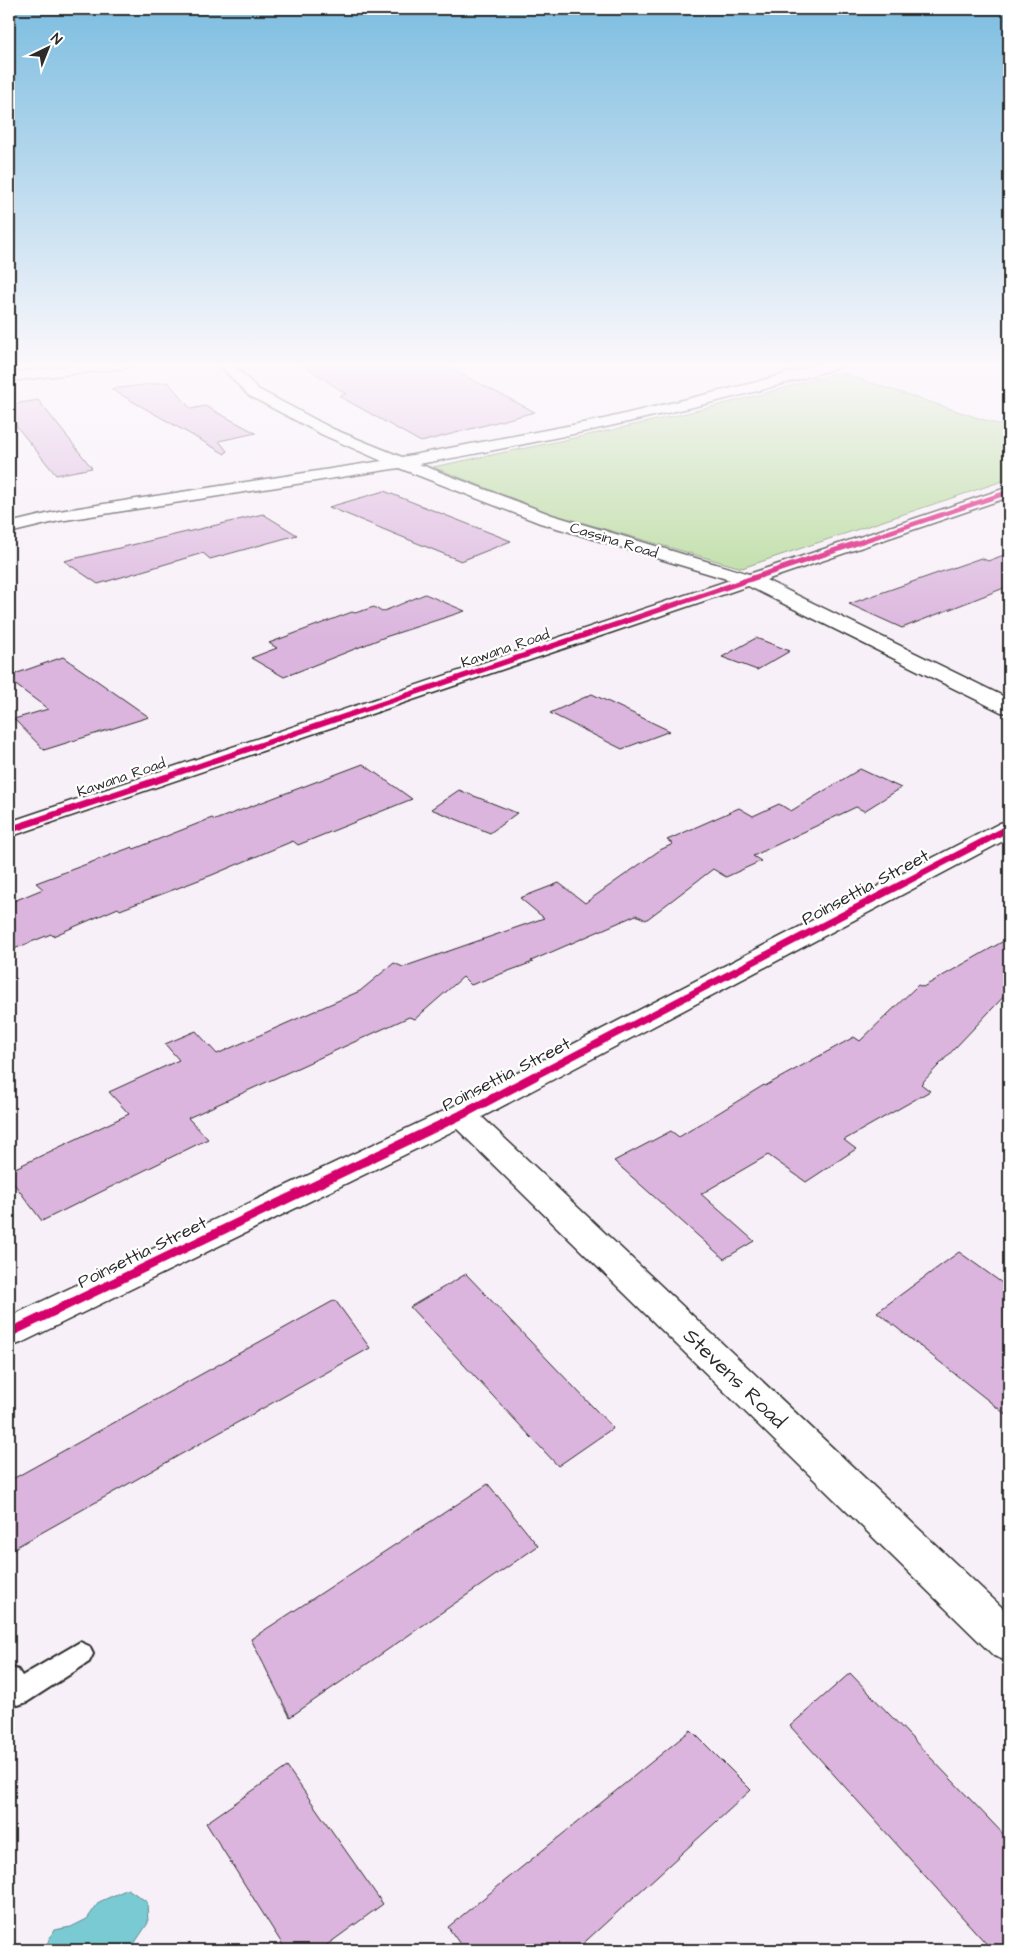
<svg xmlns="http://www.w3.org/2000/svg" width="1018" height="1959" viewBox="0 0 1018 1959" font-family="'Architects Daughter',sans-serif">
  <rect width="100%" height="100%" fill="#f8f0f8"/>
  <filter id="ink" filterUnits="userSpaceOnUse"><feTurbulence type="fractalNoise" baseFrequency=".02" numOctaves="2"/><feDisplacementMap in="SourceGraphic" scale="10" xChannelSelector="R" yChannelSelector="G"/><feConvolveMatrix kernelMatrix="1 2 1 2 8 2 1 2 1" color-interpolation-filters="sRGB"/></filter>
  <g filter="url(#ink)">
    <path fill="#b1d894" stroke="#6e8260" d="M838,372L1009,428V479L742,568L552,514L433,467C569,439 706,413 838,372Z"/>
    <path fill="#7acad4" stroke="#5a8a90" d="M128,1889L147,1902L148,1923L132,1947L126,1950H44L54,1930L71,1927L87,1919L99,1902Z"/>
    <path fill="#dbb5dd" stroke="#2b2b2b" d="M302,364H442L535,412L421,442L339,396L346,394Z
      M168,382L191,409L205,406L256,433L219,441L227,451L225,454L111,389Z
      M38,400L92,468L56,475L9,417V405Z
      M384,491L511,541L461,561L329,507Z
      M263,514L297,535L210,559L203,553L98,584L64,561Z
      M1009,553V586L902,628L849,604L981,558L988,561Z
      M425,594L465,611L385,637L284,677L251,658L277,648L269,643L352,612L355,613L374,607L382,612Z
      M756,638L790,651L757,670L722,657Z
      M63,657L149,717L44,750L14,719L48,709L9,680V676Z
      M592,694L670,731L622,749L550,713Z
      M363,764L412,799L298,845L293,841L212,875L120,910L118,908L53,936L51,934L9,951V903L43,889L36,883L132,847L134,849L212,818L215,820Z
      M860,769L901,788L864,811L856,807L753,856L761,861L726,877L713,869L646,920L636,915L531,961L533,962L471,985L463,977L415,1019L409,1017L188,1118L208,1139L42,1221L9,1177V1171L129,1114L109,1092L179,1060L165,1044L196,1031L217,1054L360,991L394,963L403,967L544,918L520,898L559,883L585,903L660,850L673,844L667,840L739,808L753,816L779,804L791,811Z
      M459,790L517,813L490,833L431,809Z
      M1009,938V991L921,1084L930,1091L844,1140L856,1149L806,1182L768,1155L701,1194L754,1241L724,1259L614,1161L671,1131L679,1137L764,1085L765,1086L854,1037L860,1041L918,985L923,987Z
      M959,1252L1009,1288V1417L877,1312Z
      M466,1274L613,1428L558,1466L410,1307Z
      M335,1300L370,1348L9,1551V1481Z
      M488,1484L538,1546L290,1717L251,1639Z
      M850,1673L1009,1840V1950H992L790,1726Z
      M691,1730L751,1790L576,1950H464L448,1927Z
      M287,1767L383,1904L320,1950H286L206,1823Z"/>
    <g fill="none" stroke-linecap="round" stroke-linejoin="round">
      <g stroke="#2b2b2b" stroke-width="4">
        <path id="service" d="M80,1642L89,1646L93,1654L89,1662L27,1702L18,1705L9,1702V1667L18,1670L22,1676Z"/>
      </g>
      <g stroke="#2b2b2b" stroke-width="3">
        <path id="minor" d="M218,364H233L258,389L333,429L402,457L604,419L753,383L819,364H841L839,367C784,385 727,399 671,412C587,432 503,449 419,464L552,515L749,574L1009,487V497L766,580L1009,699V713L1001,712L748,586L9,837V822L730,580L540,523L399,468L59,521L9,533V523L59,511L382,461L323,435L248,395Z
          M1009,821V838L482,1117L1009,1614V1662L994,1656L457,1129L21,1343L9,1347V1317L450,1108L1000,823Z"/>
      </g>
      <g stroke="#2b2b2b" stroke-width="3">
        <path id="tertiary" d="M85,364H133L126,368L9,381V373Z"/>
      </g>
      <use href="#service" fill="#fff" fill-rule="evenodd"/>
      <use href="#minor" fill="#fff" fill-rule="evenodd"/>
      <use href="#tertiary" fill="#fff" fill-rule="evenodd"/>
      <g stroke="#fff" stroke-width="6">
        <path id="cycleway-far3" d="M851,545L1009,492"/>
      </g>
      <g stroke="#fff" stroke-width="8">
        <path id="cycleway-far2" d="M163,778L854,544"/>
      </g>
      <g stroke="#fff" stroke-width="10">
        <path id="cycleway-far1" d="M9,830L167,777
          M533,1077L1009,828"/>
      </g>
      <g stroke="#fff" stroke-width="12">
        <path id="cycleway" d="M9,1333L461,1115L535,1076"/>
      </g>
      <use href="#cycleway-far3" stroke="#d6006c" stroke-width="4.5"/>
      <use href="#cycleway-far2" stroke="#d6006c" stroke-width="5.5"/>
      <use href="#cycleway-far1" stroke="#d6006c" stroke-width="7"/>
      <use href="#cycleway" stroke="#d6006c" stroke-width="9"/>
    </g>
  </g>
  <linearGradient id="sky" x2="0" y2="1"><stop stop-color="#7cbde0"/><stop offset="0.57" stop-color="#fcf8fc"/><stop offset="1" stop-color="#fcf8fc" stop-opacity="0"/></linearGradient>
  <rect width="1018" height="639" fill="url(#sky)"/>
  <g text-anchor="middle" stroke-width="4.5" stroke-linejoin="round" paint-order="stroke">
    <g font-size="15" fill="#2b2b2b" stroke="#fff">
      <text transform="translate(614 540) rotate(17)" y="5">Cassina Road</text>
      <text transform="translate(505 648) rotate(-19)" y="5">Kawana Road</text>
      <text transform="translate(121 777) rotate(-19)" y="5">Kawana Road</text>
    </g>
    <g font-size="18" fill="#2b2b2b" stroke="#fff">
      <text transform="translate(865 887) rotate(-28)" y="6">Poinsettia Street</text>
      <text transform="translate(506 1074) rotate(-27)" y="6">Poinsettia Street</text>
      <text transform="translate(142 1252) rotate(-26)" y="6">Poinsettia Street</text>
    </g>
    <g font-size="21" fill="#2b2b2b" stroke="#fff">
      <text transform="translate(735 1378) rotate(44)" y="7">Stevens Road</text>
    </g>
  </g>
  <rect width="1018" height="1959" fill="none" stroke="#fff" stroke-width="30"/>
  <rect x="15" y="15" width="988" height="1929" fill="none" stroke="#2b2b2b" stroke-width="2" filter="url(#ink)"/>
  <g transform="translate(48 48) rotate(43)" stroke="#ffffff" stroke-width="4" paint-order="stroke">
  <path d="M0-4L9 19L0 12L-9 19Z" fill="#2b2b2b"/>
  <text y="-8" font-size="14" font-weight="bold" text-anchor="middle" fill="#2b2b2b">N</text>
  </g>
</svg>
